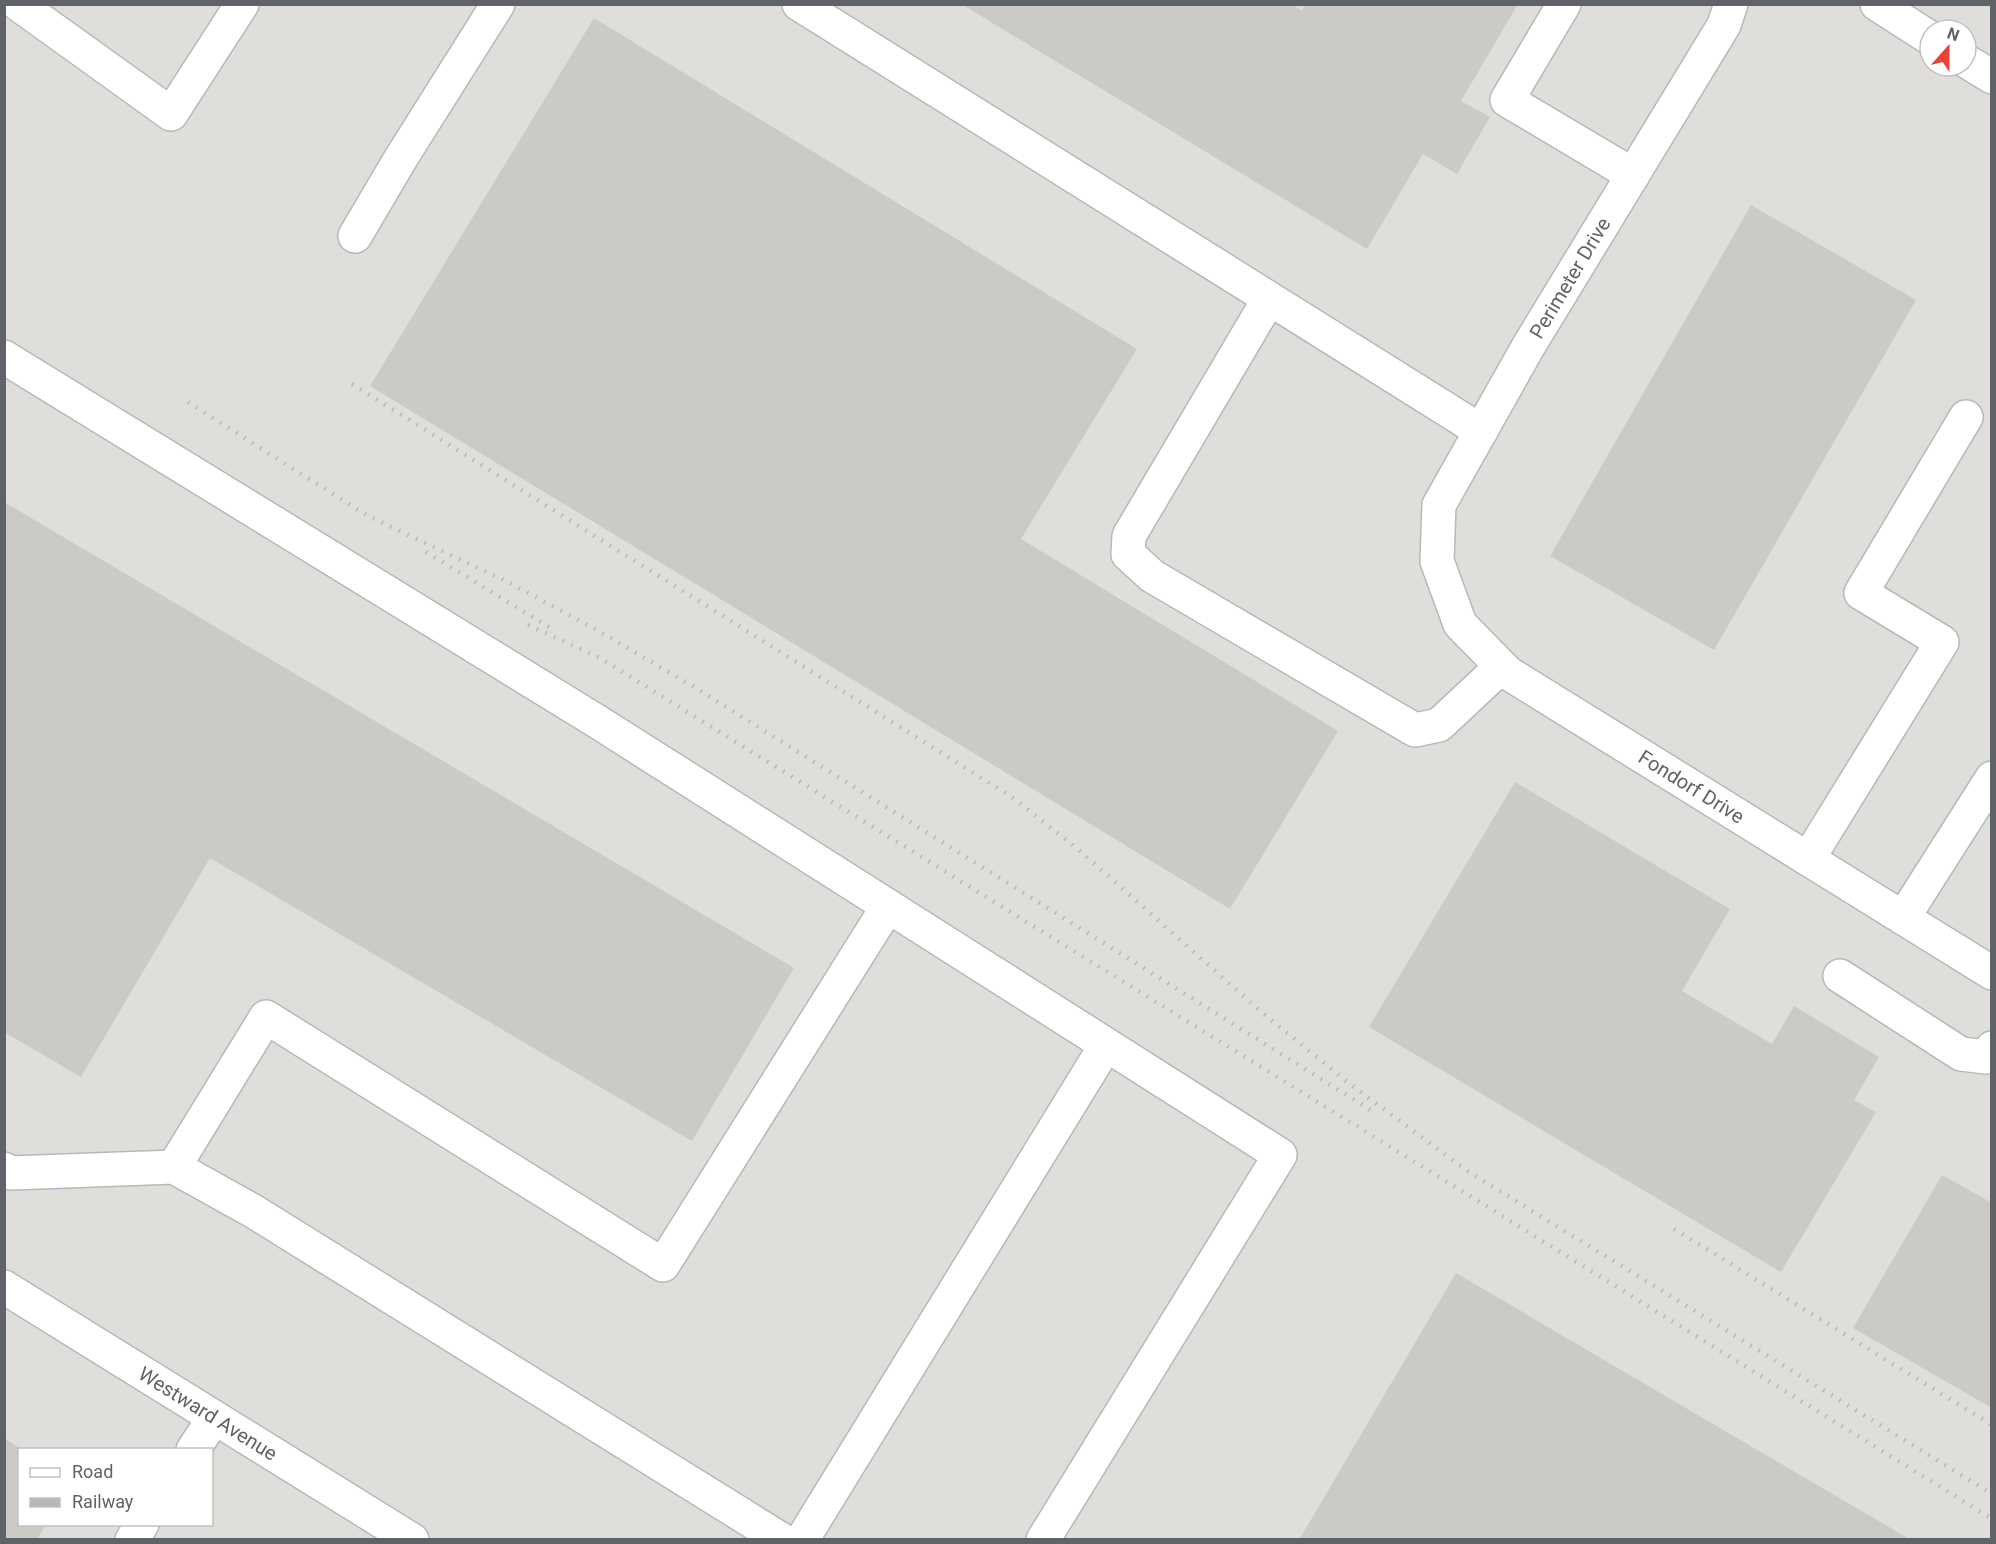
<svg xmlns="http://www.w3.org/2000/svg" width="1996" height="1544" viewBox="0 0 1996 1544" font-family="Roboto,sans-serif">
  <rect width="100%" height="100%" fill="#f1efe8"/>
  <path fill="#e0deda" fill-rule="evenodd" d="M5,5H1991V1539L5,1540ZM1930,30H1966V66H1930ZM20,1450H212V1524H20Z"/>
  <path fill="#cccac5" d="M961,4H1291L1302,11L1305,4H1518L1461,101L1490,117L1457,174L1423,154L1367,249Z
    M594,18L1137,349L1021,539L1338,731L1230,909L370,386Z
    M1751,205L1916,300L1714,650L1550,556Z
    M4,502L794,968L692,1141L210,858L81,1077L4,1032Z
    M1515,782L1730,909L1682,991L1772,1044L1794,1006L1879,1057L1854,1100L1876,1112L1781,1272L1369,1027Z
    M1942,1175L1992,1203V1408L1853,1328Z
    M1456,1273L1911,1540H1299Z
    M4,1438L23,1450H20V1524H46L37,1540H4Z"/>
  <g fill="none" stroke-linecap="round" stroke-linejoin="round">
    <g stroke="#b5b8bc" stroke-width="36">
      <g id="minor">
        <path d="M18,4L171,114L242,4"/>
        <path d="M799,4L1481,431"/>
        <path d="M1564,4L1507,100L1633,175"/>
        <path id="s1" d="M1731,4L1724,25L1528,347L1439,505L1437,561L1460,624L1508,673L1992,973"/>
        <path d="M1877,4L1930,38"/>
        <path d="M1966,61L1992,77"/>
        <path d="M355,236L401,158L498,4"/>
        <path d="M1269,299L1129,536L1128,554L1152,576L1415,730L1439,725L1501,667"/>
        <path d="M4,357L598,722L1280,1155L1043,1540"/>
        <path d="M1808,859L1942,642L1861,593L1966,417"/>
        <path d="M1903,918L1992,778"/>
        <path d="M1840,976L1961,1054L1986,1057L1992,1048"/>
        <path d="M174,1167L266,1017L663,1265L888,906"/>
        <path d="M4,1169L11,1173L174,1167L253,1211L782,1540"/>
        <path id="s2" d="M4,1287L412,1540"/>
        <path d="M193,1450L214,1418"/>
        <path d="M132,1540L142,1524"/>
        <path d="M802,1540L1106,1045"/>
      </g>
    </g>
    <use href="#minor" stroke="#fff" stroke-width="33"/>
    <path stroke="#b6b7b8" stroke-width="4.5" stroke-dasharray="1.5 8" stroke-linecap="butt" d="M352,384L1012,797L1079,850L1259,1010L1351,1085L1469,1172L1992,1494
      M188,402L368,516L504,580L595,629L691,685L1377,1114
      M426,552L549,627
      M528,625L600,658L1992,1519
      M1674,1229L1992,1425"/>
  </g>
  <g text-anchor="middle" stroke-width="6" stroke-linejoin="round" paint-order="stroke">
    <g font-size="20" fill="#5f6368" stroke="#fff">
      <text transform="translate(1570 278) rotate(-59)" y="7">Perimeter Drive</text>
      <text dy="7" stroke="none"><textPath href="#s1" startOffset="988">Fondorf Drive</textPath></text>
      <text dy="7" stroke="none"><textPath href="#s2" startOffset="240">Westward Avenue</textPath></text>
    </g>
  </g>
  <rect width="1996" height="1544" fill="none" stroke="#5f6368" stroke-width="12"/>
  <rect x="18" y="1448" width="195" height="78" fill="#ffffff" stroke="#bfc1c3" stroke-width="1.5"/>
  <rect x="30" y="1468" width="30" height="9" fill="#ffffff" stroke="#bfc1c3" stroke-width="1.5"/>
  <text x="72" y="1478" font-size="18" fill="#5f6368">Road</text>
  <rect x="30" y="1498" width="30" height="9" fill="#b6b7b8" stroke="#bfc1c3" stroke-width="1.5"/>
  <text x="72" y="1508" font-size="18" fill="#5f6368">Railway</text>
  <g transform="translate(1948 48) rotate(21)"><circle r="28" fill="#ffffff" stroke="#bfc1c3" stroke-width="1.5"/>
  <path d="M0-4.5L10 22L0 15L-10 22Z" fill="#ea4335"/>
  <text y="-9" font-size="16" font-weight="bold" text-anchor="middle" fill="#5f6368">N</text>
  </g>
</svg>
